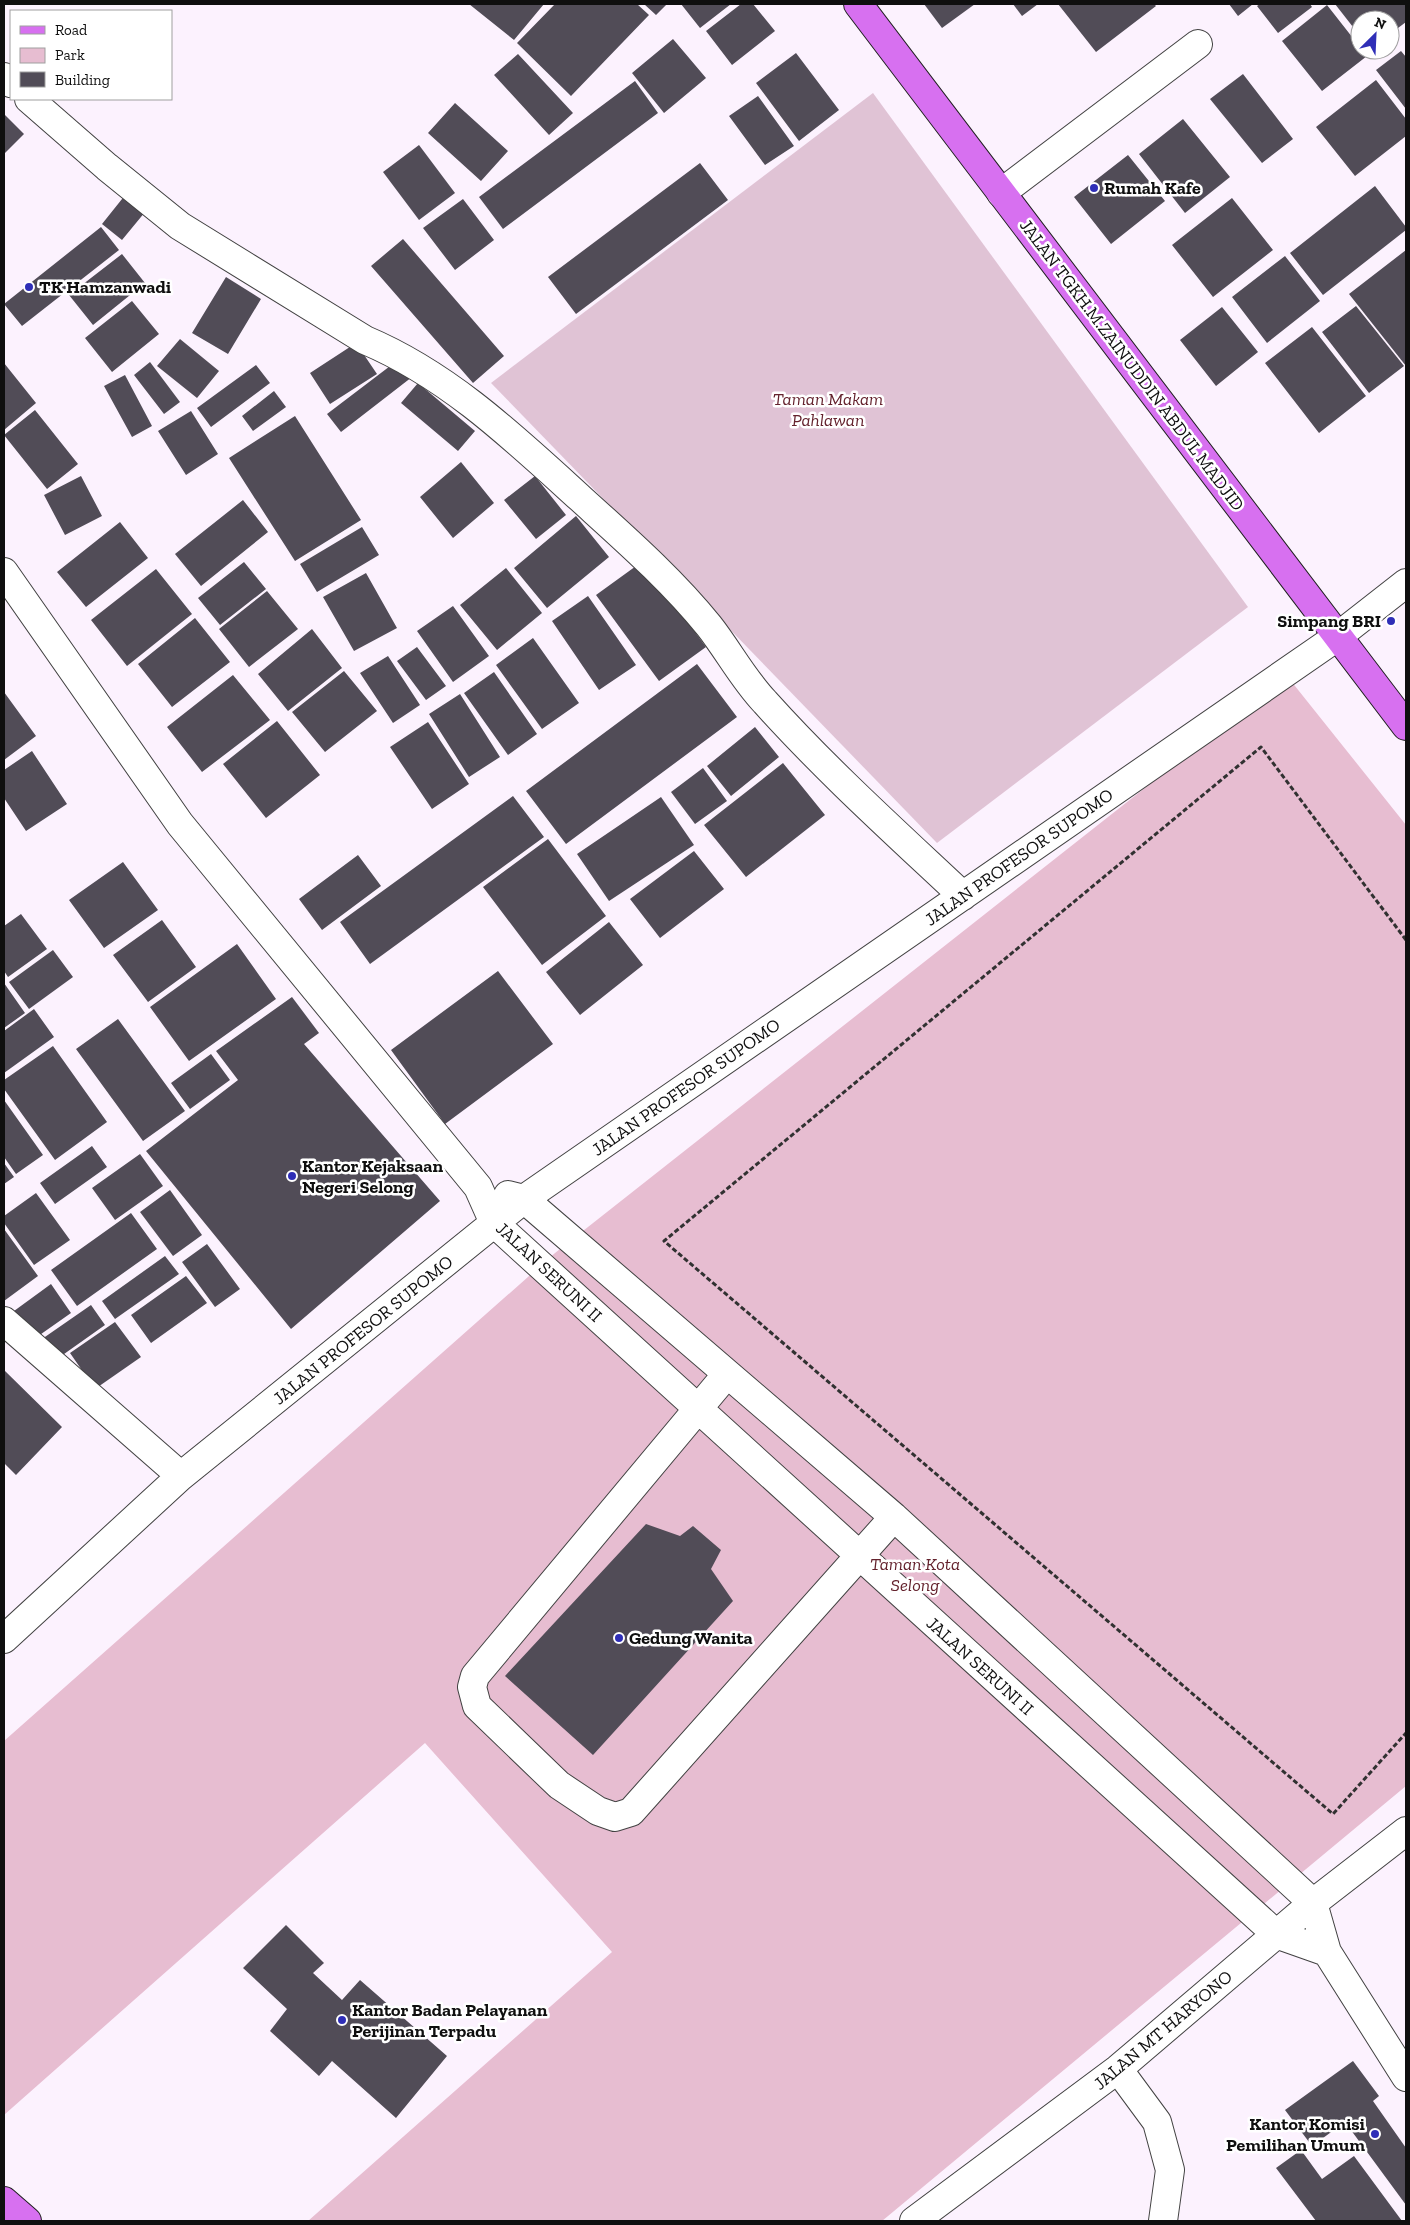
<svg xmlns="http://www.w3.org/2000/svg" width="1410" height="2225" viewBox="0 0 1410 2225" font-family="'Zilla Slab',serif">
  <rect width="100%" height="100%" fill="#fcf2fe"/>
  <path fill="#e7bdd1" d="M1287,676L1406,825V1786L882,2221H308L612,1952L425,1743L4,2115V1741L555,1253Z"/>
  <path fill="#e0c3d5" d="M873,93L1248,607L937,843L491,383Z"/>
  <path fill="#514c57" d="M469,4H544L514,40Z
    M555,4H637L649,15L571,96L517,43Z
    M644,4H667L656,15Z
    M681,4H731L700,28Z
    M741,4H753L775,31L732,65L706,31Z
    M924,4H975L942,28Z
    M1013,4H1038L1022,16Z
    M1058,4H1154L1156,6L1096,52Z
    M1229,4H1253L1238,16Z
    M1260,4H1310L1312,7L1278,33L1257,6Z
    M1335,4H1406V22L1390,34V20H1360V36Z
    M1327,5L1367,56L1322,91L1282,41Z
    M673,39L706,78L664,113L632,73Z
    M1401,51L1406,57V109L1376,70Z
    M796,53L839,110L799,141L756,83Z
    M518,54L573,113L549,135L494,75Z
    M1243,74L1293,139L1262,163L1210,99Z
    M1376,80L1406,119V136L1355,176L1316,127Z
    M635,81L658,113L503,229L479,197Z
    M758,96L794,146L765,165L729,116Z
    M455,103L508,151L481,181L428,133Z
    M4,114L24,134L4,154Z
    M1183,119L1230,177L1185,213L1139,154Z
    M419,145L455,193L419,220L383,172Z
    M1128,155L1165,201L1111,244L1074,197Z
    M700,163L728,200L576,314L548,277Z
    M1375,186L1406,227V230L1323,295L1290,253Z
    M130,189L150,206L122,240L102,224Z
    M1232,198L1273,250L1213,297L1172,245Z
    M463,199L494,240L455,270L423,228Z
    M101,227L119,250L22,326L4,304Z
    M403,239L504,356L473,383L371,266Z
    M1406,250V366L1349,294Z
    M122,254L145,283L93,325L69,295Z
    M1285,256L1320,301L1267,343L1232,297Z
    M226,277L261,299L228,354L192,333Z
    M132,301L159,334L112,372L85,338Z
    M1356,306L1404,366L1369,393L1322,332Z
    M1222,307L1258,352L1216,386L1180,340Z
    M1312,327L1366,396L1319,433L1265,363Z
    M180,339L219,371L197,398L157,366Z
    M356,343L377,374L330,404L310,373Z
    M398,360L412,377L341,432L327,414Z
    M150,362L180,402L164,414L134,375Z
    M4,363L36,403L4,430Z
    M256,365L270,383L211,427L197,408Z
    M125,375L152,426L132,437L104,386Z
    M418,383L475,431L458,451L401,403Z
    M274,391L286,407L253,431L242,416Z
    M35,410L78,464L47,489L4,435Z
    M191,411L218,454L186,475L158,431Z
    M295,416L361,520L295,561L229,458Z
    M461,462L494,503L453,538L420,497Z
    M81,476L102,516L65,535L44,495Z
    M535,476L566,515L536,539L504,500Z
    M243,500L268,532L201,586L175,554Z
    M576,516L609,557L547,608L514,568Z
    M120,522L148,558L86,607L57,572Z
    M362,527L379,555L317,592L300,564Z
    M643,561L706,647L659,681L596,595Z
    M244,562L266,589L220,625L198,598Z
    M506,568L542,613L497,650L460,605Z
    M156,569L192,614L127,666L91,620Z
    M366,573L397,628L354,651L323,597Z
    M267,591L298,629L249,667L219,629Z
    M588,596L636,665L599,690L552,621Z
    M453,606L489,656L453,682L417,631Z
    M195,618L230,662L172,707L138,664Z
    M312,629L342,668L288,711L258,674Z
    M533,638L579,703L542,729L496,665Z
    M417,647L446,686L426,700L397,661Z
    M388,656L420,705L393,723L360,673Z
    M697,664L737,717L566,844L526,791Z
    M344,671L377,711L325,752L292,712Z
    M494,672L537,734L508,755L464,693Z
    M233,675L270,720L202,772L167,727Z
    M4,692L36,736L4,760Z
    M460,694L500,757L469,777L429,714Z
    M277,721L320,775L266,818L223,764Z
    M428,722L469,784L432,809L390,747Z
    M755,727L779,757L731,796L707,766Z
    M32,751L67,804L26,831L4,798V770Z
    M783,763L825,815L746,877L704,825Z
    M703,768L727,801L695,824L671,792Z
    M513,796L544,837L370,964L340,922Z
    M661,797L694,845L609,901L577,854Z
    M548,839L606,916L542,965L483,887Z
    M694,851L724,889L660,938L630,899Z
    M358,855L381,886L322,930L299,899Z
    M123,862L158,910L104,948L69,900Z
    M21,914L47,949L8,977L4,971V926Z
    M162,920L196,967L148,1002L113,955Z
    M609,922L643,965L580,1015L546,972Z
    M237,944L276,999L189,1061L150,1007Z
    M53,950L73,977L29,1009L9,982Z
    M498,971L553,1044L445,1124L391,1050Z
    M4,983L25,1013L4,1028Z
    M292,997L319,1033L304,1044L440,1201L291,1329L146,1151L238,1080L216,1051Z
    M34,1009L54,1037L4,1073V1031Z
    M118,1019L185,1111L143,1141L76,1049Z
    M53,1046L107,1122L55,1160L4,1089V1080Z
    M211,1054L230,1080L190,1109L171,1083Z
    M4,1100L43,1155L16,1174L4,1157Z
    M92,1146L107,1167L55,1204L40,1183Z
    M140,1154L163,1186L115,1220L92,1188Z
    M4,1163L14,1177L4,1184Z
    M170,1190L202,1235L173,1256L140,1212Z
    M36,1193L70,1240L34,1265L4,1223V1216Z
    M131,1213L157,1249L77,1306L51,1270Z
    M4,1229L38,1276L4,1301Z
    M207,1244L240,1289L215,1307L182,1262Z
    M165,1256L179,1274L115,1319L102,1301Z
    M186,1276L207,1303L151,1343L131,1315Z
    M51,1284L71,1313L34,1339L14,1311Z
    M91,1305L105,1325L57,1359L42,1339Z
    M115,1322L141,1357L95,1389L70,1353Z
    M4,1370L62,1427L16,1475L4,1463Z
    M646,1524L680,1536L693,1526L721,1550L711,1569L733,1601L593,1755L505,1676Z
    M286,1925L324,1963L313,1973L342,2000L360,1980L447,2056L396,2118L332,2061L319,2076L270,2031L287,2009L243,1968Z
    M1353,2061L1379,2096L1373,2101L1406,2148V2205L1345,2122L1312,2146L1285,2110Z
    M1301,2150L1322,2179L1354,2156L1402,2221H1316L1276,2168Z"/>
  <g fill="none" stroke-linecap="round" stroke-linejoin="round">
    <g stroke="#424242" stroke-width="30">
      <path id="minor" d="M4,77L11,83
        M29,99L107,167L180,226L365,340C448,375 513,437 580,498C624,538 671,579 709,626C728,650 743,679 765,702C827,771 896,833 963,896
        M1001,193L1198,44
        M4,572L180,824L478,1187L494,1223L1276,1934L1327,1952
        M508,1195L524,1199L894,1517L1313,1903L1327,1952L1406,2077
        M4,1321L181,1476
        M727,1374L475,1676L472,1687L477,1706L559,1785L598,1811L615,1817L631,1812L894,1517
        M4,1639L181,1476L524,1199L1337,637L1406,583
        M1118,2069L1157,2122L1170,2170L1163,2221
        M914,2221L1118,2069L1313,1903L1406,1831"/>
    </g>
    <g stroke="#202020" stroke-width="30">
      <path id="major" d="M858,4L1406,726
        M4,2201L27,2221"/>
    </g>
    <path stroke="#313131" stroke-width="3" stroke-dasharray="5 2.5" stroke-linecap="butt" d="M1406,940L1261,747L664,1241L1333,1814L1406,1733"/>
    <use href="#minor" stroke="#fff" stroke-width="28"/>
    <use href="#major" stroke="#d770f0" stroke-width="28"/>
  </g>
  <g fill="#2f2eb7" stroke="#fff" stroke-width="2">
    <circle cx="1094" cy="188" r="5"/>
    <circle cx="29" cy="287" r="5"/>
    <circle cx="1391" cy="621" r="5"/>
    <circle cx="292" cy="1176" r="5"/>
    <circle cx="619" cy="1638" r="5"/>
    <circle cx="342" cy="2020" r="5"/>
    <circle cx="1375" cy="2134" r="5"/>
  </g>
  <g text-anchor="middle" stroke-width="5" stroke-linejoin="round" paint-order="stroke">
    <g font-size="18" font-weight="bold" fill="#0f0f0f" stroke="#fff" text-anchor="start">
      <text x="1104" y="194">Rumah Kafe</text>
      <text x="39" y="293">TK Hamzanwadi</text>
      <text x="1381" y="627" text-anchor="end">Simpang BRI</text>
      <text x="302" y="1172">Kantor Kejaksaan<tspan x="302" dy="21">Negeri Selong</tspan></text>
      <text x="629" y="1644">Gedung Wanita</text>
      <text x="352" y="2016">Kantor Badan Pelayanan<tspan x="352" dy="21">Perijinan Terpadu</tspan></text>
      <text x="1365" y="2130" text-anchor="end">Kantor Komisi<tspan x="1365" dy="21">Pemilihan Umum</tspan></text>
    </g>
    <g font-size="18" fill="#0f0f0f" stroke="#fff">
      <text transform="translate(1132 365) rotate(53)" y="6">JALAN TGKH.M.ZAINUDDIN ABDUL MADJID</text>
      <text transform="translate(1019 857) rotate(-35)" y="6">JALAN PROFESOR SUPOMO</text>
      <text transform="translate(686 1087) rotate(-35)" y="6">JALAN PROFESOR SUPOMO</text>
      <text transform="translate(549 1272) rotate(43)" y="6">JALAN SERUNI II</text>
      <text transform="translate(363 1330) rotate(-39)" y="6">JALAN PROFESOR SUPOMO</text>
      <text transform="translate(980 1666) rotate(42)" y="6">JALAN SERUNI II</text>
      <text transform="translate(1163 2030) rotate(-40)" y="6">JALAN MT HARYONO</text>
    </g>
    <g font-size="18" font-style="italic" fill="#64222d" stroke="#fff">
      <text x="828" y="405">Taman Makam<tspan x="828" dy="21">Pahlawan</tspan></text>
      <text x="915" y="1570">Taman Kota<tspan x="915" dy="21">Selong</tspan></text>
    </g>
  </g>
  <rect width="1410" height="2225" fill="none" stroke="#0f0f0f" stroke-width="10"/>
  <rect x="10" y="10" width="162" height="90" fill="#ffffff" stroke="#9f9f9f"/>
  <rect x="20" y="26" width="25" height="8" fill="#d770f0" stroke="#9f9f9f"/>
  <text x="55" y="35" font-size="15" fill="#0f0f0f">Road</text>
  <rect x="20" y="48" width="25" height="15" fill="#e7bdd1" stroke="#9f9f9f"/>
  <text x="55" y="60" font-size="15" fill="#0f0f0f">Park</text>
  <rect x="20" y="72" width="25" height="15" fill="#514c57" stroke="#9f9f9f"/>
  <text x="55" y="85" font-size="15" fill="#0f0f0f">Building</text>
  <g transform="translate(1375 35) rotate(24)"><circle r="24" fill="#ffffff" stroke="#9f9f9f"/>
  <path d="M0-4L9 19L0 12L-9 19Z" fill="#2f2eb7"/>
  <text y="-8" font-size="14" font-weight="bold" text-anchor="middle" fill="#0f0f0f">N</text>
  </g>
</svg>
